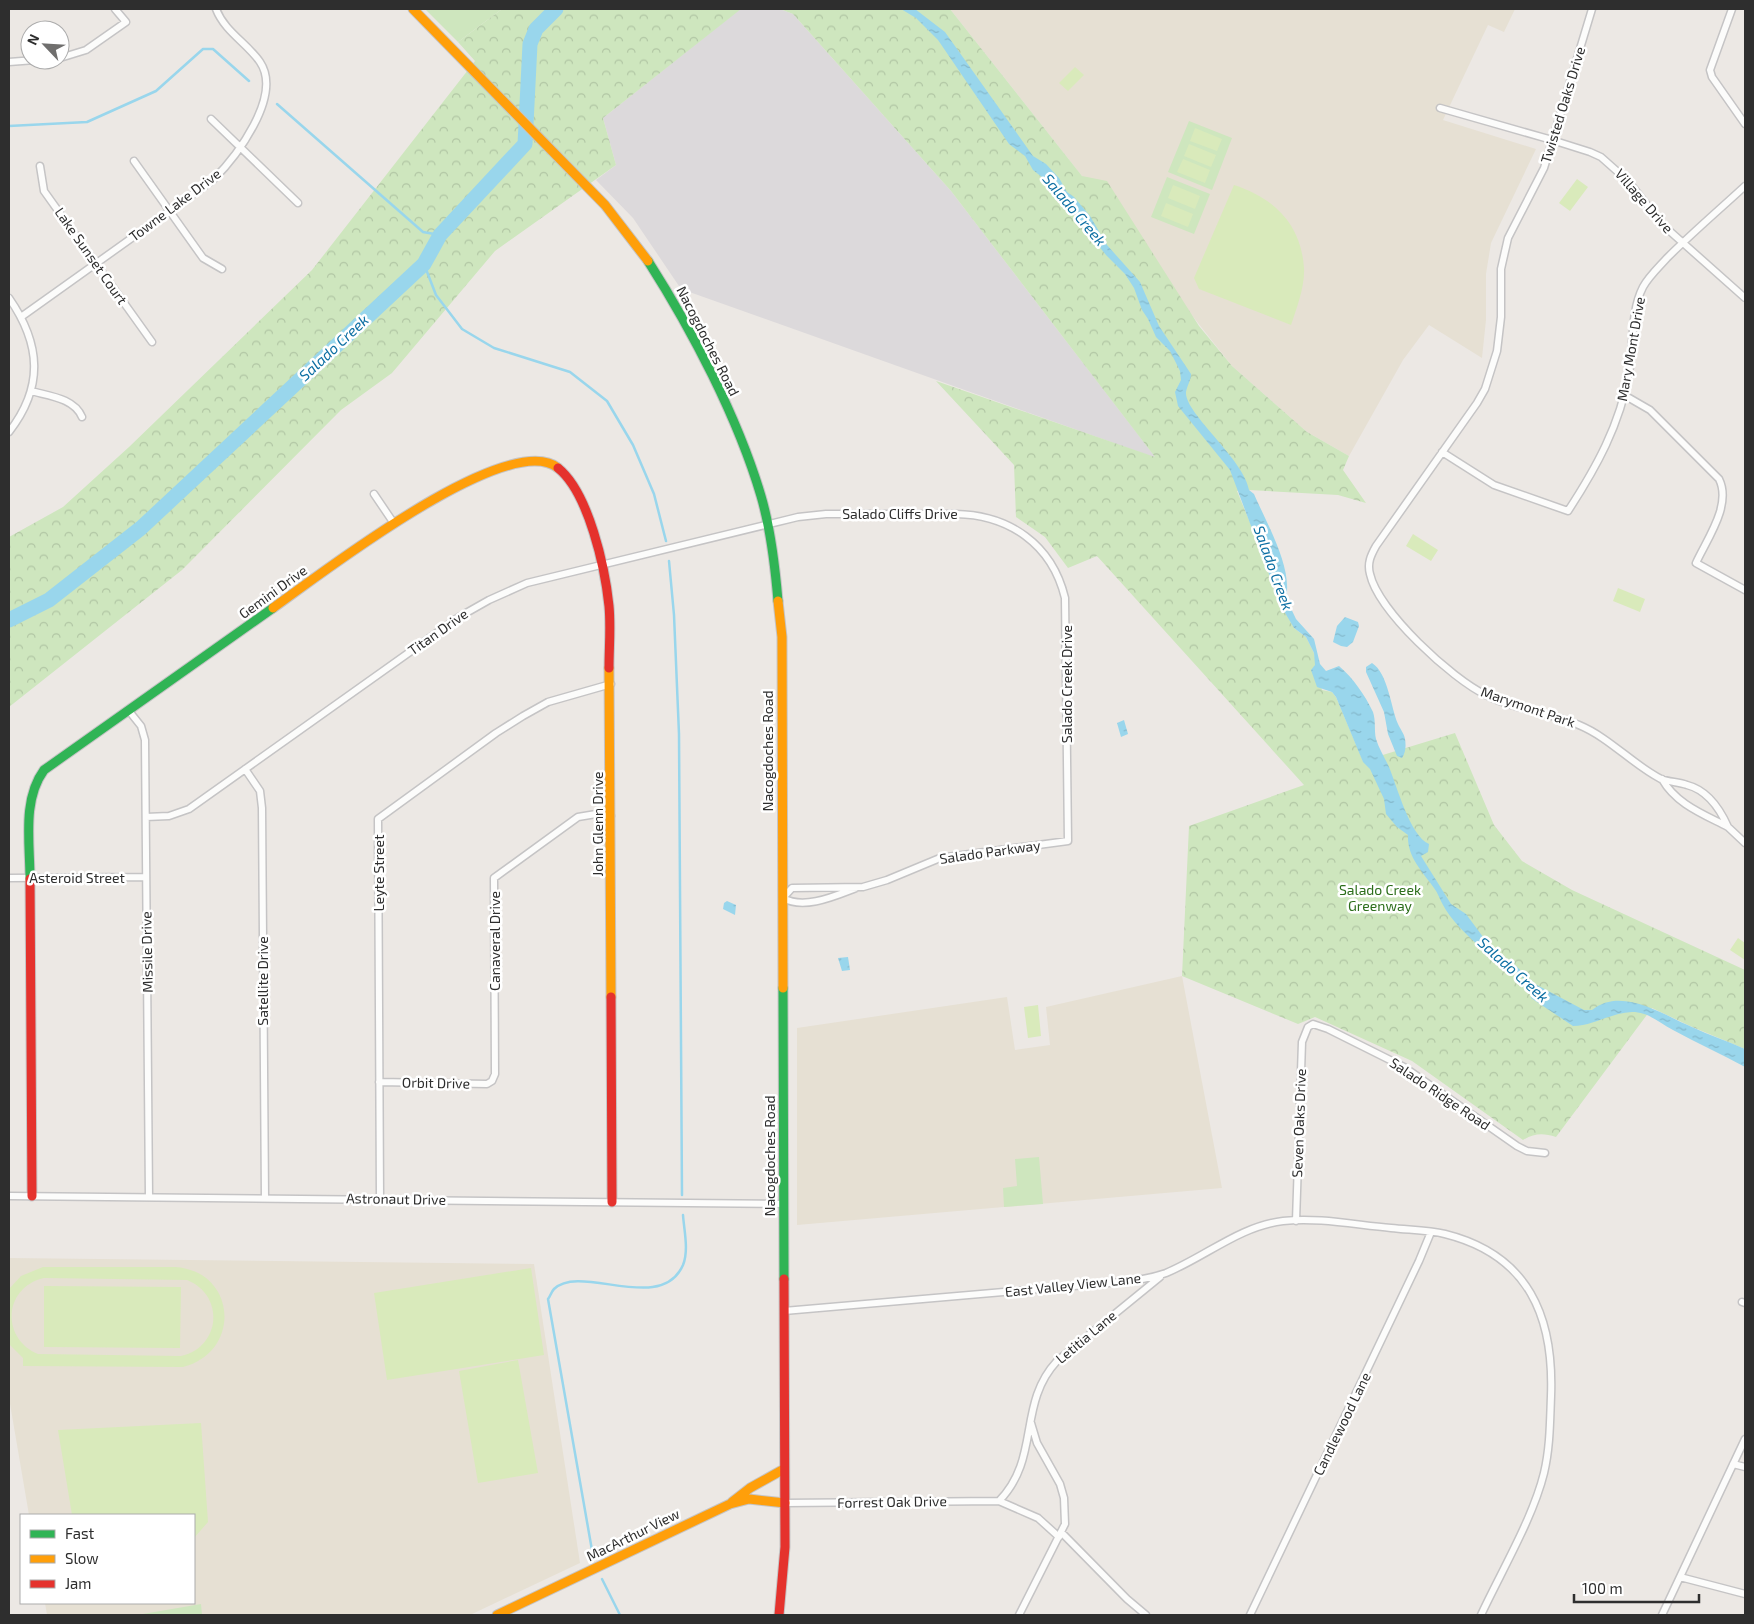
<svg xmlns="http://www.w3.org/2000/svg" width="1754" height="1624" viewBox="0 0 1754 1624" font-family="'Exo 2',sans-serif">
  <defs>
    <pattern id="forest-crowns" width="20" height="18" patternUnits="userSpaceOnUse" patternTransform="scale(1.25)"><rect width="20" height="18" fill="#cee6be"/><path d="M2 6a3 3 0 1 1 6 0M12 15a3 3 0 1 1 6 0" fill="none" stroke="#b1c6a4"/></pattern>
    <pattern id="water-ripples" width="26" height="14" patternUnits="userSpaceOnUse" patternTransform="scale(1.25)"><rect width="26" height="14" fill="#99d6ec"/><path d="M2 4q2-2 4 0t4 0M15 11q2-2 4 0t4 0" fill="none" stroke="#84b8cb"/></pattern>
  </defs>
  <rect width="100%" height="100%" fill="#ece8e4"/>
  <path fill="#dcd9db" d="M740,9H780L793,14L951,191L1156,458L681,289L633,218L596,180L616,165L603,118Z"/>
  <path fill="#e6e0d3" d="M950,9H1515L1504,32L1488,25L1443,120L1536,149L1491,243L1486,274V320L1482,358L1429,325L1403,360L1349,456L1307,432L1232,366Z
    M1182,976L1222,1188L797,1225V1028L1007,997L1015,1050L1050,1045L1046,1007Z
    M9,1258L534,1264L580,1563L470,1615H47L45,1603H194V1515H29L9,1398Z"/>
  <path fill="#cee6be" d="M425,9H502L458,42Z
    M1189,121L1232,138L1212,190L1168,172Z
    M1167,177L1210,194L1194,234L1151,217Z
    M1039,1157L1043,1204L1004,1207L1003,1188L1017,1186L1015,1159Z
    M201,1604L202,1615H137Z"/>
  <path fill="url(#forest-crowns)" d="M502,9H741L603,118L616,165L495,251L392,373L341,410L182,570L9,707V537L63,507L129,447L312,270L475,61L458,42Z
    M780,9H950L1082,176L1107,181L1199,326L1232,366L1307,432L1349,456L1343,470L1366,503L1338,495L1249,490L1237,491L1263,554L1274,590L1294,628L1306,637L1314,653L1322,690L1332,692L1336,697L1363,761L1455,733L1494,825L1522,861L1572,890L1745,970V1049L1690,1026L1652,1008L1556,1137C1543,1133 1535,1133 1523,1140L1412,1061L1315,1017L1298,1024L1182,976L1189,826L1304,785L1097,556L1068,568L1045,537L1016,517L1014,465L936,381L1155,457L951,191L793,14Z"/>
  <path fill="#d9eabb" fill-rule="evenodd" d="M1075,67L1084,75L1068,91L1059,83Z
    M1195,128L1222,139L1217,151L1190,141Z
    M1189,144L1216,155L1211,167L1184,156Z
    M1183,159L1210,170L1205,183L1177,172Z
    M1577,179L1588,187L1570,211L1559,203Z
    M1173,185L1200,196L1195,209L1168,198Z
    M1234,185C1274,198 1301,224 1304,268C1305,286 1297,307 1291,325L1199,289L1194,278Z
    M1166,203L1193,214L1188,227L1161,216Z
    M1413,534L1438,550L1431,561L1406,546Z
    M1618,588L1645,599L1640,612L1613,601Z
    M1738,938L1745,943V960L1730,950Z
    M1038,1005L1041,1036L1028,1038L1024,1007Z
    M43,1267H175C237,1271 242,1352 183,1367L23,1366V1358L9,1344V1289L21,1276ZM44,1278L187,1280C225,1295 221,1347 181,1356L38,1354C0,1338 4,1287 44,1278Z
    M531,1268L544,1355L387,1380L374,1293Z
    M44,1286L181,1287L180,1348L44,1347Z
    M518,1360L538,1473L478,1483L459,1371Z
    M201,1423L208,1522L194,1538V1515H72L58,1430Z"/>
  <path fill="url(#water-ripples)" d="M901,9H915L945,32L1033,156L1046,164L1059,178L1067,192L1074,197L1090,216L1107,245L1140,282L1159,326L1191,374C1191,380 1187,386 1186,392C1184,413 1244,459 1249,490L1254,494C1266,522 1293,568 1286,598L1296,619L1314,639L1320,664L1326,671L1339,666C1353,678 1365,695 1373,712C1376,721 1374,730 1376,739C1379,749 1385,758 1389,767C1397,786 1410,836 1429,844L1428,852L1421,856L1451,904L1466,914L1492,949L1515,965L1535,984L1584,1010H1592C1622,986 1663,1015 1692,1027C1709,1035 1727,1041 1745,1049V1067C1721,1054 1697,1043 1673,1030C1659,1023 1649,1012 1632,1012C1610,1013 1593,1026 1573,1026L1531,998C1530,971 1496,961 1479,946C1467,935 1450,919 1443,905C1440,900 1438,893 1434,888C1422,871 1407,857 1408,835L1397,827L1386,814L1384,799L1370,769L1363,762L1336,697L1332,692L1317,687L1311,670L1315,665L1314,653L1306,637L1294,628L1281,606L1230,470L1178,406L1175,392L1181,380L1180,371L1170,351L1156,337L1148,319L1142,310L1134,288L1125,274L1106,255L1065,204L1053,186L1033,170L1025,156L1009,144L938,40L916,18Z
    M1345,617L1358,622L1359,626L1353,642L1347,647L1341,646L1333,642L1337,626Z
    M1372,663C1388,673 1391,708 1398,724C1400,729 1404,733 1405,739C1406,745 1406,752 1402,758L1397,756L1388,734L1384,712L1366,672V667Z
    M1124,720L1128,734L1121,737L1117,723Z
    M727,901L736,905L735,915L723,909L724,903Z
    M848,957L850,970L842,971L838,958Z"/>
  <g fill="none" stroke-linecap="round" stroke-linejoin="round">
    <path stroke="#99d6ec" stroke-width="2.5" d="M277,104L423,232L440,235
      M9,126L87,122L156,91L203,49H213L249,81
      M424,264L436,295L462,329L494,348L570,372L607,401L633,445L654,494L666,541
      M669,561L674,615L679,734L682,1195
      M593,1556L548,1299C550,1297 551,1292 554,1289C581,1263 661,1315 683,1265C689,1250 684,1230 683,1215
      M602,1579L620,1615"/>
    <path stroke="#99d6ec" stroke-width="15" d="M9,620L49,600L141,528L424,264L440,235L525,144L530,44L536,29L556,9"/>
    <g stroke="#c5c4c5" stroke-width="9">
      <path id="street" d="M1592,9L1544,168L1508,238L1501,269V317L1497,351L1485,389L1477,403L1376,546C1371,555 1367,563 1370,574C1378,611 1452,679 1486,695C1515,710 1549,712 1579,725C1610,738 1632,764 1661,779C1669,782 1679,782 1687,785C1707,790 1720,809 1728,827C1703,814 1676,804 1662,779
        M1732,9L1710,70L1712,77L1745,124
        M60,58L86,50L126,22L115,9
        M9,62L35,60
        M1440,108L1552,140L1590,152L1601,157L1628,181L1664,226L1745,298
        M211,119L298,203
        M134,161L203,258L222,269
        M40,166L44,191L152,342
        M9,298C41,344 44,387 9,432
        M21,317L213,180C236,157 283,96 260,62C247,43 225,32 216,9
        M31,391C49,396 74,398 82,417
        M1624,395L1650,410L1719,479C1732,505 1707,539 1696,563L1745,590
        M1442,452L1494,485L1568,511C1596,468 1620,425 1629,373C1634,346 1630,312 1643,287C1649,276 1659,267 1667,258C1692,233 1719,210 1745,186
        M374,494L393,522
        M129,711L141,726L145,740L149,1197
        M245,769L260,791L262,808L265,1198
        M146,817L169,816L189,809L459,617L489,600L527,583L798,517L826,514H956C1009,515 1052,544 1065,598L1068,841L940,858L887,880L863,887L792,888L783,898C804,910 835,896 856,888
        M1728,827L1745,843
        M9,878L146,877
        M379,1082L487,1084L492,1081L495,1074L494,878L578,817L596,814L611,816
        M9,1196L784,1204
        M380,1198L378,819L496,733L523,716L548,702L611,684
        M1296,1221L1302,1042L1308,1027L1313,1024L1328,1029L1404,1067L1517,1146L1527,1151L1545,1153
        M1742,1302L1745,1303
        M784,1311L1132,1281C1143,1279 1155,1277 1166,1273C1205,1257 1240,1226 1283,1221C1318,1217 1356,1225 1391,1228C1409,1230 1428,1230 1445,1234C1529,1255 1554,1317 1551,1396C1550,1422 1550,1448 1544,1473C1533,1518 1501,1572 1481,1615
        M1733,1464L1745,1467
        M999,1501C1041,1458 1017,1404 1057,1361L1160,1277
        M785,1503L999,1501L1038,1518L1059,1537
        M1061,1532L1127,1599L1146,1615
        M1680,1577L1745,1594
        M1019,1615L1065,1524L1064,1498L1060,1484L1037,1443L1031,1423
        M1250,1615L1419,1261L1431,1232
        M1662,1615L1745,1439"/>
    </g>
    <g stroke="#c5c4c5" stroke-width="11">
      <path id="fast" d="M648,261C692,330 738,418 761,496C771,530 775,565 778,601
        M30,879C30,843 22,800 44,770L273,608
        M783,988L784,1279"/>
    </g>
    <g stroke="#c5c4c5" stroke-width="11">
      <path id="slow" d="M413,9L605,205L648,261
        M778,601L782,637L783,988
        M273,608C317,577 508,428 558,468
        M609,668L611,997
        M732,1502L750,1488L784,1469
        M497,1615L730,1504L749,1499L785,1503"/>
    </g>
    <g stroke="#c5c4c5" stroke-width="11">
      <path id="jam" d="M558,468C589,493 605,568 609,606C611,627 609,648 609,668
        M30,879L32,1196
        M611,997L612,1202
        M779,1615L785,1547L784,1279"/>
    </g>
    <use href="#street" stroke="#fcfcfb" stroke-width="6"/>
    <use href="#fast" stroke="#30b455" stroke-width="9"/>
    <use href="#slow" stroke="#ff9f0a" stroke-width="9"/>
    <use href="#jam" stroke="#e5322d" stroke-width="9"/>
  </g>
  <g text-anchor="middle" stroke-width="5" stroke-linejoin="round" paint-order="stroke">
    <g font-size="14" fill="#2e2e2e" stroke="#fff">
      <text transform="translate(1563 105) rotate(-73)" y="5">Twisted Oaks Drive</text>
      <text transform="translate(1644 201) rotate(49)" y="5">Village Drive</text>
      <text transform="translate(175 205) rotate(-37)" y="5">Towne Lake Drive</text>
      <text transform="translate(91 256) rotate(55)" y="5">Lake Sunset Court</text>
      <text transform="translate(708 341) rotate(63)" y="5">Nacogdoches Road</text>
      <text transform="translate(1631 349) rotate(-80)" y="5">Mary Mont Drive</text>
      <text x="900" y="519">Salado Cliffs Drive</text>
      <text transform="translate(273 592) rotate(-36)" y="5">Gemini Drive</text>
      <text transform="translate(438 632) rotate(-35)" y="5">Titan Drive</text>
      <text transform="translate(1067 684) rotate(-90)" y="5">Salado Creek Drive</text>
      <text transform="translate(1528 707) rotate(19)" y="5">Marymont Park</text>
      <text transform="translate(768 751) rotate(-90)" y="5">Nacogdoches Road</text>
      <text transform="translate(598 824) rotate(-90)" y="5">John Glenn Drive</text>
      <text transform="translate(990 852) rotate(-8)" y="5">Salado Parkway</text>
      <text transform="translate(379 873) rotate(-90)" y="5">Leyte Street</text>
      <text x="77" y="883">Asteroid Street</text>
      <text transform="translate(495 941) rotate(-90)" y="5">Canaveral Drive</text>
      <text transform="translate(147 952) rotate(-91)" y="5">Missile Drive</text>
      <text transform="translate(263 981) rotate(-90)" y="5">Satellite Drive</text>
      <text transform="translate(436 1083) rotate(1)" y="5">Orbit Drive</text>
      <text transform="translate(1440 1094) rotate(34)" y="5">Salado Ridge Road</text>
      <text transform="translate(1299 1123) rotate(-88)" y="5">Seven Oaks Drive</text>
      <text transform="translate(770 1156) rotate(-90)" y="5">Nacogdoches Road</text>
      <text transform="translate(396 1199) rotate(1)" y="5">Astronaut Drive</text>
      <text transform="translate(1073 1285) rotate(-6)" y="5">East Valley View Lane</text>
      <text transform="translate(1086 1337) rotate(-40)" y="5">Letitia Lane</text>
      <text transform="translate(1342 1424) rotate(-64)" y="5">Candlewood Lane</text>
      <text transform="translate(892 1502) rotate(-1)" y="5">Forrest Oak Drive</text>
      <text transform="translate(633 1535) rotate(-26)" y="5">MacArthur View</text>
    </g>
    <g font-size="14" fill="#2c6e1b" stroke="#fff">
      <text x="1380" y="895">Salado Creek<tspan x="1380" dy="16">Greenway</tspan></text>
    </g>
    <g font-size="15" font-style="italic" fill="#0d6fa3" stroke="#fff">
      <text transform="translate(1074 210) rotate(50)" y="5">Salado Creek</text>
      <text transform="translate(334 348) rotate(-43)" y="5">Salado Creek</text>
      <text transform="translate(1273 568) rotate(70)" y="5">Salado Creek</text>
      <text transform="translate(1513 970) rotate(42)" y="5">Salado Creek</text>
    </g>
  </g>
  <rect width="1754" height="1624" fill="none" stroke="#2e2e2e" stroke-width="20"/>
  <rect x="20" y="1514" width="175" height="90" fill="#ffffff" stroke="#ababab"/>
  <rect x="30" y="1530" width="25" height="8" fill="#30b455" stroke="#ababab"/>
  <text x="65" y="1539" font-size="15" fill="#2e2e2e">Fast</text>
  <rect x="30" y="1555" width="25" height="8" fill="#ff9f0a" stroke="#ababab"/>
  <text x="65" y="1564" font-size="15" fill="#2e2e2e">Slow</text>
  <rect x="30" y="1580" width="25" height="8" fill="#e5322d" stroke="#ababab"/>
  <text x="65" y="1589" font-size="15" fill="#2e2e2e">Jam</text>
  <g transform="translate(45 45) rotate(295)"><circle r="24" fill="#ffffff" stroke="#ababab"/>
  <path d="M0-4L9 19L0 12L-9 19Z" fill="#706f6e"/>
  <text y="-8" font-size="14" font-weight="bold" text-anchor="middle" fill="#2e2e2e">N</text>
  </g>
  <path d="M1574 1594v8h125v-8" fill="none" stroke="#2e2e2e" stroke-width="2.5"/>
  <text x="1582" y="1594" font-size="15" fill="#2e2e2e" stroke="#ffffff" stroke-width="4" paint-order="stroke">100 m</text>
</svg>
